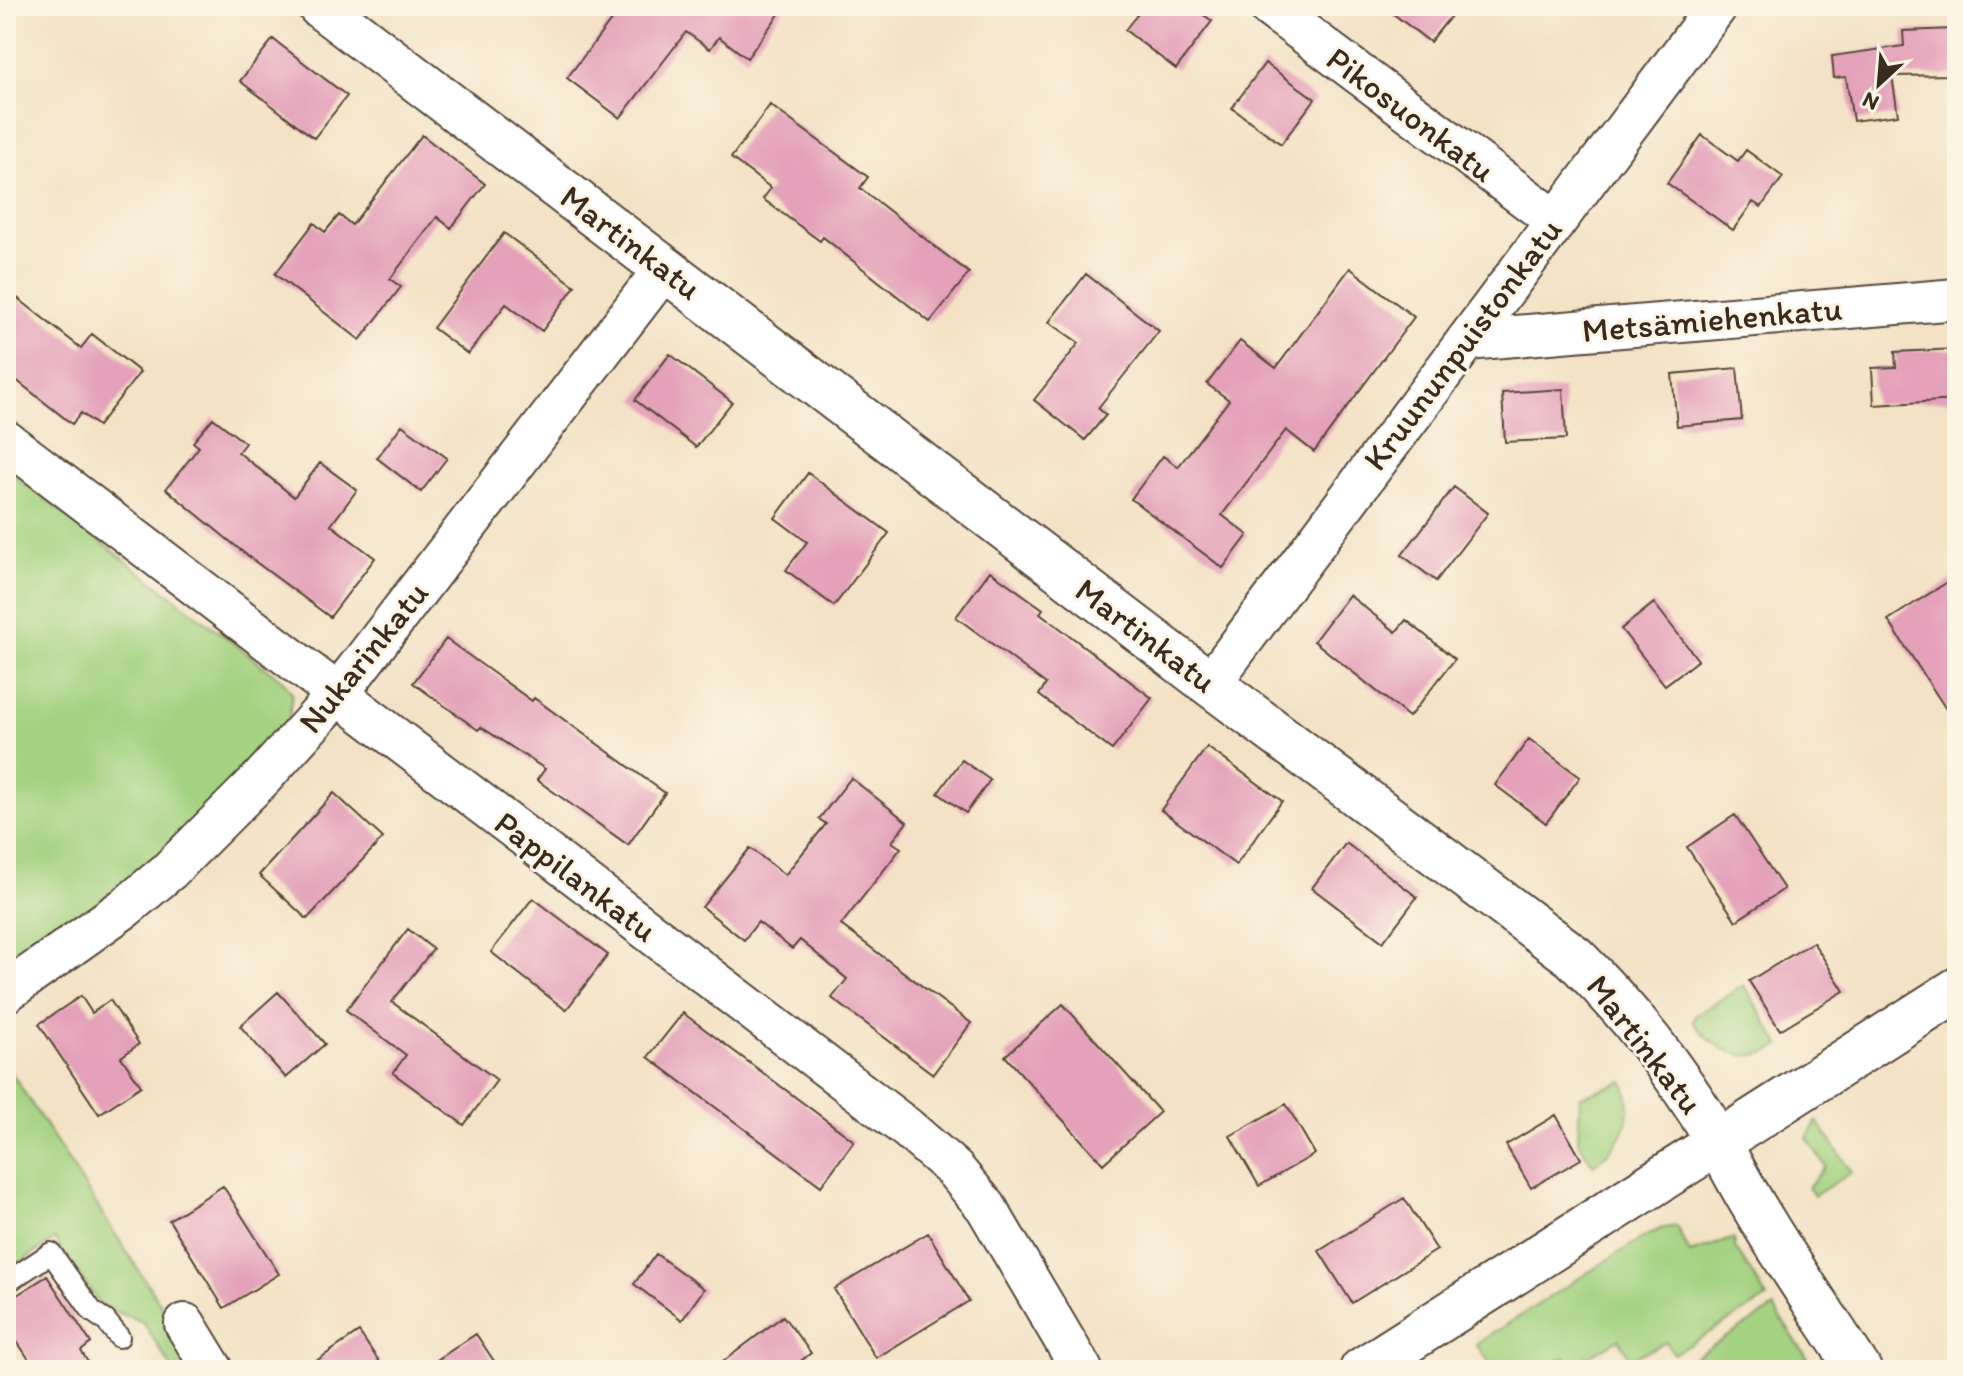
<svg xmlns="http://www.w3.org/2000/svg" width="1963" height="1376" viewBox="0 0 1963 1376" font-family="Itim,sans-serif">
  <rect width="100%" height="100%" fill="#fcf5e5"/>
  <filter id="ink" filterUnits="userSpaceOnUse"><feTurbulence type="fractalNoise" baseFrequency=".0125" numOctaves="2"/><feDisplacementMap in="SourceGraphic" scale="16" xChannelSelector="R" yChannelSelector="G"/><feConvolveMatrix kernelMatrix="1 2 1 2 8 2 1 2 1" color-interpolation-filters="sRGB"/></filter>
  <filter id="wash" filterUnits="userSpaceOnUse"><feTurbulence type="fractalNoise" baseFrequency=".006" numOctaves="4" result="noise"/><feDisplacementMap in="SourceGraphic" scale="32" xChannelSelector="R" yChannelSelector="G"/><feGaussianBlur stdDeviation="1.8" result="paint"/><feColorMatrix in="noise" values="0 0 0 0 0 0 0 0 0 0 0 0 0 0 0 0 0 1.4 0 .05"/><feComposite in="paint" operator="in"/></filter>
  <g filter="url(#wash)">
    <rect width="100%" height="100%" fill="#f3e2c5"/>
    <path fill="#a3d280" stroke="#6f7e4f" stroke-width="2" d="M6,469L283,681L292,693L289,718L213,804L145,869L6,969Z
      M1744,985L1780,1045C1748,1068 1716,1050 1693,1022L1695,1016Z
      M6,1064L175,1327L191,1357L185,1364L187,1370H173L143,1322L101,1306L55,1239L6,1272Z
      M1623,1081C1638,1116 1622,1144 1593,1165L1578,1141L1580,1097Z
      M1817,1121L1852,1172L1814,1196L1808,1187L1826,1167L1807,1138Z
      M1676,1226L1690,1253L1734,1238L1735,1247L1767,1298L1674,1354L1666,1342L1630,1359L1619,1339L1571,1366L1565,1357L1541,1370H1495L1476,1344L1639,1240L1660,1229Z
      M1774,1308L1815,1370H1673Z"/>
    <g id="blocks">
      <path fill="#e4a1b9" d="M622,6H785L747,58L719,37L710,49L686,32L620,118L567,78Z
        M1144,6H1191L1212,21L1176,69L1125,30Z
        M1383,6H1459L1430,42Z
        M1954,29L1955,75L1892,76L1898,115L1853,121L1846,77L1834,78L1832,56L1904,46L1903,31Z
        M273,39L347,96L314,138L240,81Z
        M1265,63L1315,99L1281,144L1232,108Z
        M770,105L868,177L860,188L969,273L930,322L823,237L820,241L763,199L771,188L731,158Z
        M422,135L485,184L451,228L437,217L390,279L401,287L360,340L275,274L314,223L325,232L339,215L352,225Z
        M1702,135L1738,161L1746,150L1783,177L1761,207L1753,202L1733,230L1667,183Z
        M504,233L575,286L542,331L506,304L468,354L433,328Z
        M1350,268L1414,317L1314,452L1286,430L1222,515L1248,535L1223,568L1131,499L1163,456L1178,467L1229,400L1207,384L1240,341L1276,368Z
        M1086,274L1159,331L1098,408L1106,415L1085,440L1034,400L1079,343L1049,322Z
        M6,289L81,348L92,334L140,372L98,426L81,413L72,424L6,372Z
        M1957,349V400L1874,405L1872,368L1896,367L1895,352Z
        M670,354L732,402L696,447L635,400Z
        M1737,368L1742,420L1677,426L1672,374Z
        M1563,389L1566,439L1505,442L1502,393Z
        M213,418L245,443L238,452L294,497L320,463L357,490L331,525L375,558L330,617L249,557L166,489L199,447L193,442Z
        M402,425L447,458L421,492L377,458Z
        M808,473L889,533L834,606L786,570L807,542L775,518Z
        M1454,487L1488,513L1436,581L1402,555Z
        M990,571L1043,609L1040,613L1152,698L1112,750L1039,695L1046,684L956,617Z
        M1957,576V726L1888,620Z
        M1349,595L1396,632L1406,620L1455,659L1409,717L1314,641Z
        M1654,603L1698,660L1665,685L1621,629Z
        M446,639L532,701L534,698L665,793L628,845L537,780L545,769L481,727L478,730L413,683Z
        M1529,739L1580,777L1546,823L1495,785Z
        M1207,747L1282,801L1236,865L1161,810Z
        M962,760L990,780L966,813L938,793Z
        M851,778L907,822L892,842L901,848L841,925L971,1023L933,1074L832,998L847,979L800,940L792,949L758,922L744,940L702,907L750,848L785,875L826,824L819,819Z
        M334,793L383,838L307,919L259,875Z
        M1735,815L1784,889L1736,921L1687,847Z
        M1346,843L1417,897L1383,942L1312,888Z
        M533,898L608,955L566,1010L491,952Z
        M408,929L433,949L392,1002L497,1080L464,1125L393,1073L406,1055L346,1010Z
        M1813,942L1844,991L1780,1030L1749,981Z
        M278,992L325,1044L286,1078L240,1026Z
        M81,996L92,1013L110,1000L139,1044L121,1057L141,1086L99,1114L39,1024Z
        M1063,1004L1160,1112L1103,1164L1005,1056Z
        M683,1013L854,1141L821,1186L648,1057Z
        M1286,1104L1315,1154L1259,1186L1230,1136Z
        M1556,1115L1581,1159L1531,1188L1506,1145Z
        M223,1186L279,1274L224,1308L169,1220Z
        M1404,1198L1437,1250L1352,1303L1319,1251Z
        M928,1233L969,1301L876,1358L834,1289Z
        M656,1254L704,1289L682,1320L634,1284Z
        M47,1276L91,1343L81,1351L93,1370H36L6,1325V1302Z
        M783,1316L811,1353L789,1370H712Z
        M359,1332L385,1370H303Z
        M476,1334L500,1370H422Z"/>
    </g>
  </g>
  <g filter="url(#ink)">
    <use href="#blocks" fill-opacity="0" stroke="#574637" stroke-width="2"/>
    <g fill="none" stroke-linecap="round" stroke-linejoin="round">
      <g stroke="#574637" stroke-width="24">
        <path id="service" d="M6,1283L51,1253L92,1311L106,1321L119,1337"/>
      </g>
      <g stroke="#574637" stroke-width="44">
        <path id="minor" d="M1268,6L1555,220
          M1467,340L1957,299
          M6,441L907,1128L954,1169L986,1207L1082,1370
          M1210,684L1717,6
          M6,992L126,907L169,871L263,777L337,695L665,268
          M185,1324L213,1370"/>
      </g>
      <g stroke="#574637" stroke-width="48">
        <path id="tertiary" d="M320,6L1210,684L1574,957C1622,1004 1662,1053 1698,1109C1719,1141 1736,1177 1756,1210C1788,1264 1825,1317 1859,1370
          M1362,1370L1957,990"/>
      </g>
      <use href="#service" stroke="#fff" stroke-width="20"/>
      <use href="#minor" stroke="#fff" stroke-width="40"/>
      <use href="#tertiary" stroke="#fff" stroke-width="44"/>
    </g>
  </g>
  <g text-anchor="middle" stroke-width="6" stroke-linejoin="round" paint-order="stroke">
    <g font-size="34" fill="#3b2a1e" stroke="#fcf5e5">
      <text transform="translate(1411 114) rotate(37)" y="12">Pikosuonkatu</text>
      <text transform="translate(631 242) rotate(37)" y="12">Martinkatu</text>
      <text transform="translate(1712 319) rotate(-5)" y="12">Metsämiehenkatu</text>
      <text transform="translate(1462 344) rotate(-53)" y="12">Kruununpuistonkatu</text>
      <text transform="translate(1146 635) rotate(37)" y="12">Martinkatu</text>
      <text transform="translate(363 657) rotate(-51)" y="12">Nukarinkatu</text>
      <text transform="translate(576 876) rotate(37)" y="12">Pappilankatu</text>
      <text transform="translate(1645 1044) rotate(52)" y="12">Martinkatu</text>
    </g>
  </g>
  <rect width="1963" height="1376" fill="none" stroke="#fcf5e5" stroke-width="32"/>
  <g transform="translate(1879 84) rotate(206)" stroke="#fcf5e5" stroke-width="6" paint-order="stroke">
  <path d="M0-6L14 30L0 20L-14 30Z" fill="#3b2a1e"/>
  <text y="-12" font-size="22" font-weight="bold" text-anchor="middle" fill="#3b2a1e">N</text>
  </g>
</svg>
